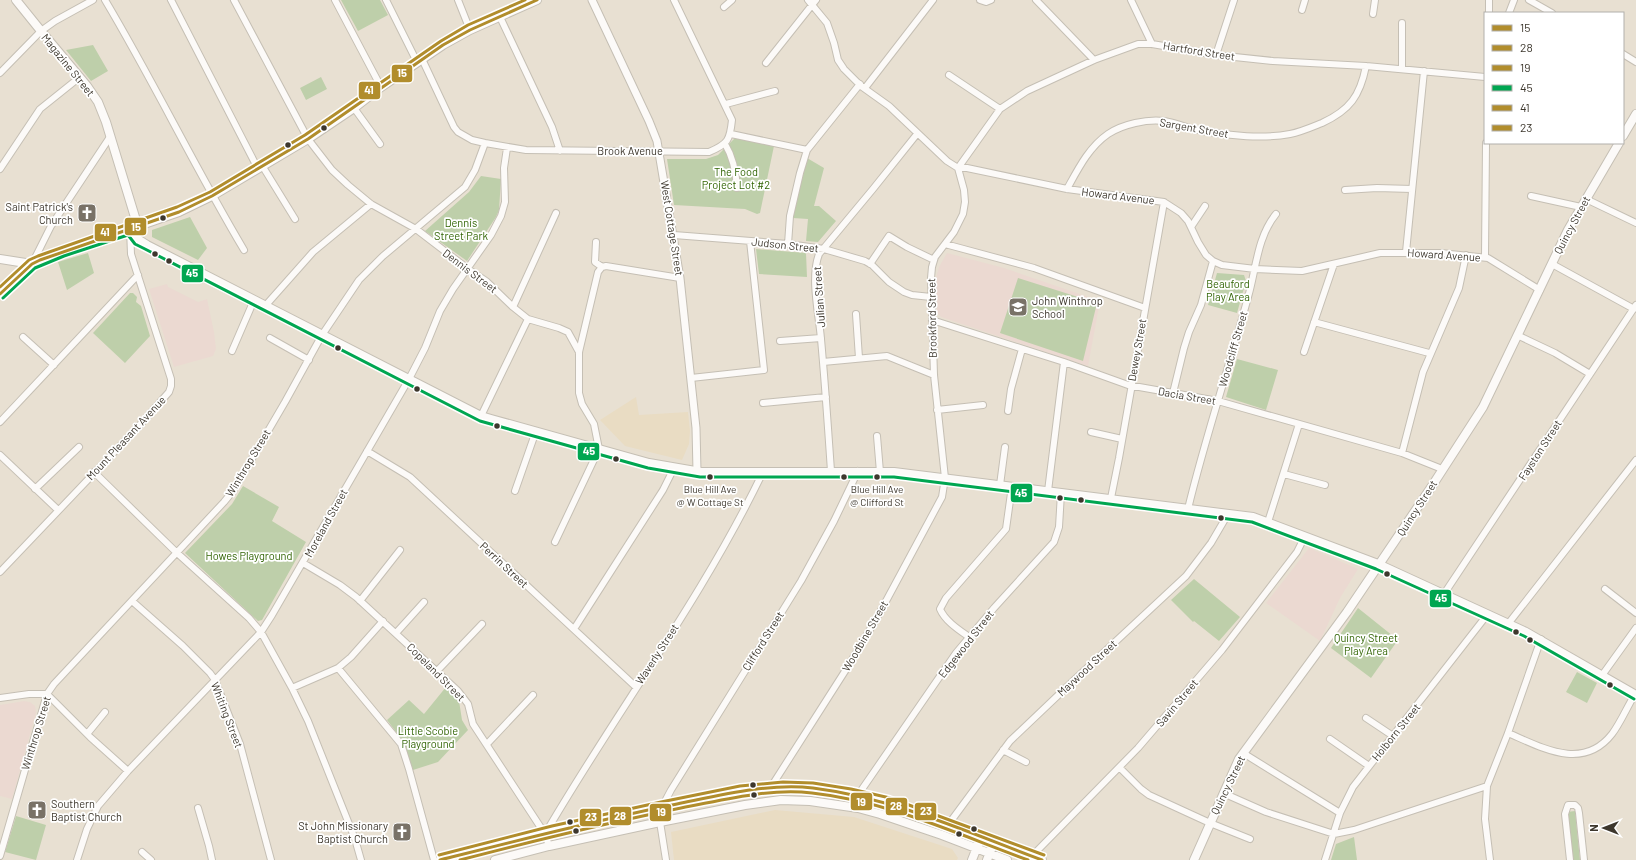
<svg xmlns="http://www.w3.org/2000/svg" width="1636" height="860" viewBox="0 0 1636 860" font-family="Barlow,sans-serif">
  <rect width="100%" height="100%" fill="#e8e0d2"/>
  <path fill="#e9dcc3" d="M636,397L639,415L688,412L690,431L689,444L682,460L625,446L600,420Z
    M775,810L854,817L952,849L958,858L957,860H674L671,832Z"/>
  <path fill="#ebd9d1" d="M947,253L1004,268L1100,301L1088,366L941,317L937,312L936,278L939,267Z
    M167,284L168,287L198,302L207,299L214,332L216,349L213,356L174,367L149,289Z
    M1309,548L1358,569L1340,598L1320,641L1266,603Z
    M24,701L30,702L35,706L36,713L12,799L0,796V705Z"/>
  <path fill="#becfaa" d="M341,0H380L388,15L358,31Z
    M93,45L108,71L91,81L66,50Z
    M321,77L327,89L306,100L300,88Z
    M735,138L774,146L760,213L757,214L745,209L674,205L667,159H706L718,155Z
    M807,158L824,168L814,206H819L836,221L818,242L806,241L808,219L793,218Z
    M481,176L501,179L499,210L496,217L467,261L425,231L469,192Z
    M190,217L207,248L198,260L152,237V230Z
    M756,249L806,253L807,277L759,274Z
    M88,253L94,273L67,290L58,262Z
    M1217,273L1244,275L1246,281L1237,313L1208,305Z
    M1018,278L1097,303L1083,361L1000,333Z
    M130,293H133L137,297L136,302L141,306L150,336L125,363L93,333Z
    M1237,359L1278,370L1266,410L1226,397Z
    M243,486L279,507L272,521L306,542L262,620L258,621L185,553L232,504Z
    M1194,579L1240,617L1219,641L1194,621L1193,622L1171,600Z
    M1358,608L1398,640L1371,678L1331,648Z
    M1577,672L1597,683L1587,703L1566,692Z
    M446,687L459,701L462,720L468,730L438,762L413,770L403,741L387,720L409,700L424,714Z
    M1575,811L1580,860H1572L1567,812Z
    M16,816L46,825L36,860L5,852Z
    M1354,837L1357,860H1331L1336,844Z"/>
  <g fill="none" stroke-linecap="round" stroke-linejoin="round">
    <g stroke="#c5bfb4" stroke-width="8">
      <path id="minor" d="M105,0C154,82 195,168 244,250
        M171,0L258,169
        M234,0L308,139L332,170L348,185L371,204L416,229L468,269L486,281L513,307L528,319L559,328L568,332L579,352
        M335,0L381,87
        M386,0L417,62
        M458,0L470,30
        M808,0L827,23L834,43L838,60L844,69L861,86L889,106L947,161L958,168H967L1067,189L1164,202L1181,213L1188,221L1198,242L1206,255L1213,261L1222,265L1255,269L1302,271L1380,253H1441L1488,258L1540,290
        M980,0L986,2L991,0
        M1036,0L1094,60
        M1131,0L1152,44
        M1529,0L1552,13
        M724,7L732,0
        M1302,10L1305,0
        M1489,13V0
        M1509,13L1514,0
        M1373,14L1375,0
        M500,17L552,127L560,151
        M1623,54L1636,62
        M1216,55L1234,0
        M422,59L454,127L458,132L472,140L485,143L526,150L709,152C728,144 730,140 732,120L674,0
        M766,63L816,0
        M1402,69V23
        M0,73L41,31L55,21L93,0
        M949,75L1000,109
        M865,88L933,0
        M726,104L775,91
        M354,108L380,144
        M731,134L807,150
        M725,144C733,157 736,172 737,188
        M263,167L295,219
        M0,169L40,109L80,77
        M1067,189C1078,169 1089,147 1108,134C1123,124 1147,119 1164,121C1177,123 1190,129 1203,131C1229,136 1264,139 1290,134C1301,132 1312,127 1322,123C1350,110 1360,96 1366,66
        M1345,190L1377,188L1412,189
        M1531,196L1581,207
        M1586,199L1636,223
        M1191,227L1205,206
        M674,235L788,244L824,249L865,261L872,265L889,282L904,292L912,295L931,297
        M596,242L595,262L602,267
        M788,244L790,216L800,173L807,150L860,84
        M945,244L1034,268L1145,308
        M1406,252L1424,71
        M1485,257L1486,143
        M32,264L51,226L110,137
        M870,264L889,236L907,247L934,260
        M1552,264L1634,309
        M266,305L313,252L371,204
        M513,307L556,213
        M856,314L859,358
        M932,320L1064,362L1128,385L1218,401L1402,453L1442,469
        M1314,322L1429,353
        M1517,335L1555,353L1590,374
        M23,337L54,365
        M270,338L309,360
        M780,341L821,338
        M232,351L254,300
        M1304,352L1334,264
        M823,362L887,356L934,375
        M691,378L764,370L750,241
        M1173,393L1184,348L1189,332L1201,305L1213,261
        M763,403L826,397
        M937,410L983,405
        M1008,411L1011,389L1022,349
        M481,416L528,319
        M0,422L138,275
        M1091,432L1122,439
        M877,436L880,472
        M367,451L410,477L636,687
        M1402,453L1423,372L1459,288L1466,255
        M0,455L58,510
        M831,471C828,427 825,383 821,339C819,314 810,278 819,254L873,189L917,134
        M94,472L176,552L249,618L261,632L292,688L308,721L355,839L361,860
        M1284,474L1325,485
        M1000,485L1005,447
        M35,489L79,447
        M515,491L536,431
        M1048,491L1064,362
        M1111,498L1119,458L1164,202
        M1188,509C1205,438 1229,368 1248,297C1256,270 1257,237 1276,214
        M1268,522L1299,424
        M555,542L599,449L594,424L582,404L579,393V352L598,272L602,267L606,266L680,278
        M303,563L340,585L356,597L458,691L468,704L473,724L545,834L549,846
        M0,572L138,427L169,392L171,386V379L131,254L130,229
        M1605,589L1636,613
        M1444,594L1636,305
        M132,601L183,646L210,673L215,680L240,744L271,860
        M360,601L400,550
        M1508,624L1636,460
        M574,629L663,490L674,468
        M396,633L424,602
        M969,637C959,630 945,621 940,609L946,598L1006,529L1012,486
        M338,668L401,744L409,769L434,860
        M437,671L482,624
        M1603,674L1636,628
        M292,688L338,668L351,657L383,621
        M0,698L29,694H47L90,737L128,771
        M1366,718L1393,736
        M1508,733C1543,748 1583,771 1612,734C1621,722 1627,707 1635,694
        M87,734L105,712
        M1330,739L1369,766
        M487,744L533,695
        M1003,750L1026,762
        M1243,753L1340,813
        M1120,768L1141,789L1149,795L1210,823L1250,839
        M771,787L847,668L878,616L942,497L945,478L934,375L931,278L932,267L935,257L954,232L963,214L965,202L964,190L958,168L1000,109L1027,91L1094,60L1138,44H1152L1216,55L1273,61L1366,66L1485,77
        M1223,793L1266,812L1334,834L1354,830L1487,786
        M858,795L956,653L994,608L1054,542L1059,527L1061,493
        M198,808L209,846L212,860
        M948,825L1010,741L1071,683L1186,576L1211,543L1228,514
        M545,834C616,712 702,599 763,472
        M142,852L151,860
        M0,856L47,694L54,684L224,502L233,491L285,402L322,335L359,280L383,256L465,187L475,170L485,143
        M1032,856L1138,748L1222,650L1297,552L1305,536
        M77,860L87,829L98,806L128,771L261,632L272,615L409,379L425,348L440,311L453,289L491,235L501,216L505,202L504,168L507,148
        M666,860L660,822L662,807L671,790L801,581L834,521L858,471
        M1325,860L1340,813L1353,787L1487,615
        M1490,860L1485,819L1487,786L1508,733L1541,639
        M1570,860L1565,814L1568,805H1575L1578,808L1579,813L1584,860"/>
    </g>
    <g stroke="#c5bfb4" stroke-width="9">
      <path id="tertiary" d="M592,0L649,121L657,141L680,278L696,428L697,471"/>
    </g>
    <g stroke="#c5bfb4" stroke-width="10">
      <path id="secondary" d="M16,0L41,31L87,86L98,102L106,122L138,227
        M1623,136L1636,114
        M130,229L139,240L147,245L481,416L491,419L649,463L701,472H894L1253,517L1378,564L1526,632L1636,695
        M0,259L32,264
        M0,294L32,264L40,260L179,212L212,196L308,139L354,108L381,87L443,45L470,30L537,0
        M440,860L553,831L662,807L741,791L783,787L812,788L850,794L889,803L1042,860
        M495,860L549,846L660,822L745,805L781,800L810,801L858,808L880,814L942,835L1007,860
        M972,860L981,837
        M987,860L994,842
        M1194,860L1239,759L1347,612L1432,486L1483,407L1568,230L1619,143"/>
    </g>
    <use href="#minor" stroke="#fcfaf8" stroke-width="6"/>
    <use href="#tertiary" stroke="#fcfaf8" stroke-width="7"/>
    <use href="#secondary" stroke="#fcfaf8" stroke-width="8"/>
    <g stroke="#fff" stroke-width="6">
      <path id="bus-1" d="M0,294L32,264L40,260L179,212L212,196L308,139L443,45L470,30L537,0"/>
    </g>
    <g stroke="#fff" stroke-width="6">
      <path id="bus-2" d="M440,860C519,840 597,820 677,804C721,795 768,783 813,788C893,798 967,832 1042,860"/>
    </g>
    <g stroke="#fff" stroke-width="6">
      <path id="bus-3" d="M460,860C533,841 607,823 681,808C724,800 768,788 812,793C887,801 957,834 1028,860"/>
    </g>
    <g stroke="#fff" stroke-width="6">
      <path id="bus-4" d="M3,298L35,268L64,256L128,235L135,244L145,249L480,421L648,468L700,477H894L1252,522L1376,569L1524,636L1634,699"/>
    </g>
    <g stroke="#fff" stroke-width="6">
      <path id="bus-5" d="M0,287L29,260L38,256L177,207L210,192L305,135L441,41L468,25L525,0"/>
    </g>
    <g stroke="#fff" stroke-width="6">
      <path id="bus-6" d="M439,855L552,826L661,802L740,786L783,782L813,783L851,789L890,798L1044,855"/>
    </g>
    <use href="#bus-1" stroke="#b18d2c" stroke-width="3"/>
    <use href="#bus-2" stroke="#b18d2c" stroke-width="3"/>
    <use href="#bus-3" stroke="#b18d2c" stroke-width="3"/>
    <use href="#bus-4" stroke="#00a651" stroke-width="3"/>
    <use href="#bus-5" stroke="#b18d2c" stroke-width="3"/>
    <use href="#bus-6" stroke="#b18d2c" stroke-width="3"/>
  </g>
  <defs>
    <g id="church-square" transform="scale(1)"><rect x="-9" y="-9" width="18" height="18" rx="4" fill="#797267" stroke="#fff"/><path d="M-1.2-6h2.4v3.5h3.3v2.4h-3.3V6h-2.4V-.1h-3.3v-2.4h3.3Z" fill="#fff"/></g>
    <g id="school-square" transform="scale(1)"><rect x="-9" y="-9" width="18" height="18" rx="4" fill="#797267" stroke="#fff"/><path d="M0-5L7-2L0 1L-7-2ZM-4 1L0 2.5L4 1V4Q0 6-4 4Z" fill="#fff"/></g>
  </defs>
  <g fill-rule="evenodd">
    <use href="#church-square" x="87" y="213"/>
    <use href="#school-square" x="1018" y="307"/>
    <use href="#church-square" x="37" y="810"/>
    <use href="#church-square" x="402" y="832"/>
  </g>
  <g fill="#3d372d" stroke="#fff" stroke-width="1.5">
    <circle cx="324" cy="128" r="3.5"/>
    <circle cx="288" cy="145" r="3.5"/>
    <circle cx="163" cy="218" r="3.5"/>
    <circle cx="155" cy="254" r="3.5"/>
    <circle cx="169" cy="261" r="3.5"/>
    <circle cx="338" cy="348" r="3.5"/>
    <circle cx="417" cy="389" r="3.5"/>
    <circle cx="497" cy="426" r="3.5"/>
    <circle cx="616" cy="459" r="3.5"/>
    <circle cx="710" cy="477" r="3.5"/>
    <circle cx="844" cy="477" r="3.5"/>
    <circle cx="877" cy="477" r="3.5"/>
    <circle cx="1060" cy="498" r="3.5"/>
    <circle cx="1081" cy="500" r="3.5"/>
    <circle cx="1221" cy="518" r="3.5"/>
    <circle cx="1387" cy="574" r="3.5"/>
    <circle cx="1516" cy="632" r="3.5"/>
    <circle cx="1530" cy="640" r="3.5"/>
    <circle cx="1610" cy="685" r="3.5"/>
    <circle cx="753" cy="785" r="3.5"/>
    <circle cx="754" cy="795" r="3.5"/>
    <circle cx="570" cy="822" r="3.5"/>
    <circle cx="974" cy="829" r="3.5"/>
    <circle cx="576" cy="831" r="3.5"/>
    <circle cx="959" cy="834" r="3.5"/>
  </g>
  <g text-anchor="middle" stroke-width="3.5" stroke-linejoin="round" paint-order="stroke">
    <g font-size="10" fill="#3d372d" stroke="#fff">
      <text x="710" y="493">Blue Hill Ave<tspan x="710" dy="13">@ W Cottage St</tspan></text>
      <text x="877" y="493">Blue Hill Ave<tspan x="877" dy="13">@ Clifford St</tspan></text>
    </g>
    <g font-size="11" fill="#3d372d" stroke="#fff">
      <text transform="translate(1199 51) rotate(9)" y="4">Hartford Street</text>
      <text transform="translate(68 65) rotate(51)" y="4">Magazine Street</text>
      <text transform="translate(1194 128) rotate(10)" y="4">Sargent Street</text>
      <text x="630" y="155">Brook Avenue</text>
      <text transform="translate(1118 196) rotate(7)" y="4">Howard Avenue</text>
      <text transform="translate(1572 225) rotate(-62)" y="4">Quincy Street</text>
      <text transform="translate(672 228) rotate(81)" y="4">West Cottage Street</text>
      <text transform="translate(785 245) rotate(6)" y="4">Judson Street</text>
      <text transform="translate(1444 255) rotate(4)" y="4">Howard Avenue</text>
      <text transform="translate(470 271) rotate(37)" y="4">Dennis Street</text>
      <text transform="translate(819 297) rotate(-94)" y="4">Julian Street</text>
      <text transform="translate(932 318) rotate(-91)" y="4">Brookford Street</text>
      <text transform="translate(1233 349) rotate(-74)" y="4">Woodcliff Street</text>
      <text transform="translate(1137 350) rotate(-80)" y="4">Dewey Street</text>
      <text transform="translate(1187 396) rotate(10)" y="4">Dacia Street</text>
      <text transform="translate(126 438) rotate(-47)" y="4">Mount Pleasant Avenue</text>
      <text transform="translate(1540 450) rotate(-57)" y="4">Fayston Street</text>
      <text transform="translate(248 463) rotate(-59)" y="4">Winthrop Street</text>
      <text transform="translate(1417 508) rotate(-57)" y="4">Quincy Street</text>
      <text transform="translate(326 523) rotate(-61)" y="4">Moreland Street</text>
      <text transform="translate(504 565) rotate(43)" y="4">Perrin Street</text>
      <text transform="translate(865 636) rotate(-60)" y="4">Woodbine Street</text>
      <text transform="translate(763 641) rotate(-58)" y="4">Clifford Street</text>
      <text transform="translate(966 644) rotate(-52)" y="4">Edgewood Street</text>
      <text transform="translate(657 654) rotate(-57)" y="4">Waverly Street</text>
      <text transform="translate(1087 668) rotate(-43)" y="4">Maywood Street</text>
      <text transform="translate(436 672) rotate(45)" y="4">Copeland Street</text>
      <text transform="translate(1177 703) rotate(-50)" y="4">Savin Street</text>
      <text transform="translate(227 715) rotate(69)" y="4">Whiting Street</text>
      <text transform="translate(1396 732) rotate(-51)" y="4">Holborn Street</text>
      <text transform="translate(36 733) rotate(-73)" y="4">Winthrop Street</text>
      <text transform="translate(1228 785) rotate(-64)" y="4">Quincy Street</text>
    </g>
    <g font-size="11" fill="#326505" stroke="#fff">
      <text x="736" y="176">The Food<tspan x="736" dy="13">Project Lot #2</tspan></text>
      <text x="461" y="227">Dennis<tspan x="461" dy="13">Street Park</tspan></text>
      <text x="1228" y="288">Beauford<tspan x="1228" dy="13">Play Area</tspan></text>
      <text x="249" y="560">Howes Playground</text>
      <text x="1366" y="642">Quincy Street<tspan x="1366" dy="13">Play Area</tspan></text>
      <text x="428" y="735">Little Scobie<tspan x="428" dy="13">Playground</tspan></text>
    </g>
    <g font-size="11" fill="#3d372d" stroke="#fff" text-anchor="end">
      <text x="73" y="211">Saint Patrick's<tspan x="73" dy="13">Church</tspan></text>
      <text x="1032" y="305" text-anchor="start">John Winthrop<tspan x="1032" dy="13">School</tspan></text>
      <text x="51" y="808" text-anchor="start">Southern<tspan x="51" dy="13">Baptist Church</tspan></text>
      <text x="388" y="830">St John Missionary<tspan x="388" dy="13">Baptist Church</tspan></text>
    </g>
  </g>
  <g stroke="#fff" stroke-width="1.5">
    <rect x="391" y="64" width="22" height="19" rx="4" fill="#b18d2c"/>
    <rect x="358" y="81" width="23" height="19" rx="4" fill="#b18d2c"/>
    <rect x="124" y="217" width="23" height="19" rx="4" fill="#b18d2c"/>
    <rect x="94" y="223" width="23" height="19" rx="4" fill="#b18d2c"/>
    <rect x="181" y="264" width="23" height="19" rx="4" fill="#00a651"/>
    <rect x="577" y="442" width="23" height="19" rx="4" fill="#00a651"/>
    <rect x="1010" y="483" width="23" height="20" rx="4" fill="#00a651"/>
    <rect x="1429" y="589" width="23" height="19" rx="4" fill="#00a651"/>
    <rect x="850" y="792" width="23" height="19" rx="4" fill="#b18d2c"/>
    <rect x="885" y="797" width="23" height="19" rx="4" fill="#b18d2c"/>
    <rect x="914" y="802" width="23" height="19" rx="4" fill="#b18d2c"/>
    <rect x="649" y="803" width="23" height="19" rx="4" fill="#b18d2c"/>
    <rect x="609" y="806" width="23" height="20" rx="4" fill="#b18d2c"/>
    <rect x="579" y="808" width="23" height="19" rx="4" fill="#b18d2c"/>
  </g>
  <g font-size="11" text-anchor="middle" font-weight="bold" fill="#fff">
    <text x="402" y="77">15</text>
    <text x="369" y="94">41</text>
    <text x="136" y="231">15</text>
    <text x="105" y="236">41</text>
    <text x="192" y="277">45</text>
    <text x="589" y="455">45</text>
    <text x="1021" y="497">45</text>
    <text x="1441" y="602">45</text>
    <text x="861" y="806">19</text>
    <text x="896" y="810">28</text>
    <text x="926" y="815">23</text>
    <text x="661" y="816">19</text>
    <text x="620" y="820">28</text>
    <text x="591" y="821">23</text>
  </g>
  <rect x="1484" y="12" width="140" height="132" fill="#ffffff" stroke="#b1afab"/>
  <rect x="1492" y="25" width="20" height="6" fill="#b18d2c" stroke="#b1afab"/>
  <text x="1520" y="32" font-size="12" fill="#3d372d">15</text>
  <rect x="1492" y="45" width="20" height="6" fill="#b18d2c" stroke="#b1afab"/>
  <text x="1520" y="52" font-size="12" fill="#3d372d">28</text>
  <rect x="1492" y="65" width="20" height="6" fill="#b18d2c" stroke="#b1afab"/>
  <text x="1520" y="72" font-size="12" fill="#3d372d">19</text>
  <rect x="1492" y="85" width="20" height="6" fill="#00a651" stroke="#b1afab"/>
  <text x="1520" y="92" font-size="12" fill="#3d372d">45</text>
  <rect x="1492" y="105" width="20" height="6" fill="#b18d2c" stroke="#b1afab"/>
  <text x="1520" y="112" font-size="12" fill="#3d372d">41</text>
  <rect x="1492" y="125" width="20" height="6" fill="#b18d2c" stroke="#b1afab"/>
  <text x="1520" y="132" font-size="12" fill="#3d372d">23</text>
  <g transform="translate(1604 828) rotate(270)" stroke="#ffffff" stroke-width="3" paint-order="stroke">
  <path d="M0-3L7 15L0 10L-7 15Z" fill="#3d372d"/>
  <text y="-6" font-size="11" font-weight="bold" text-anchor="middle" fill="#3d372d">N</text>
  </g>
</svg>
